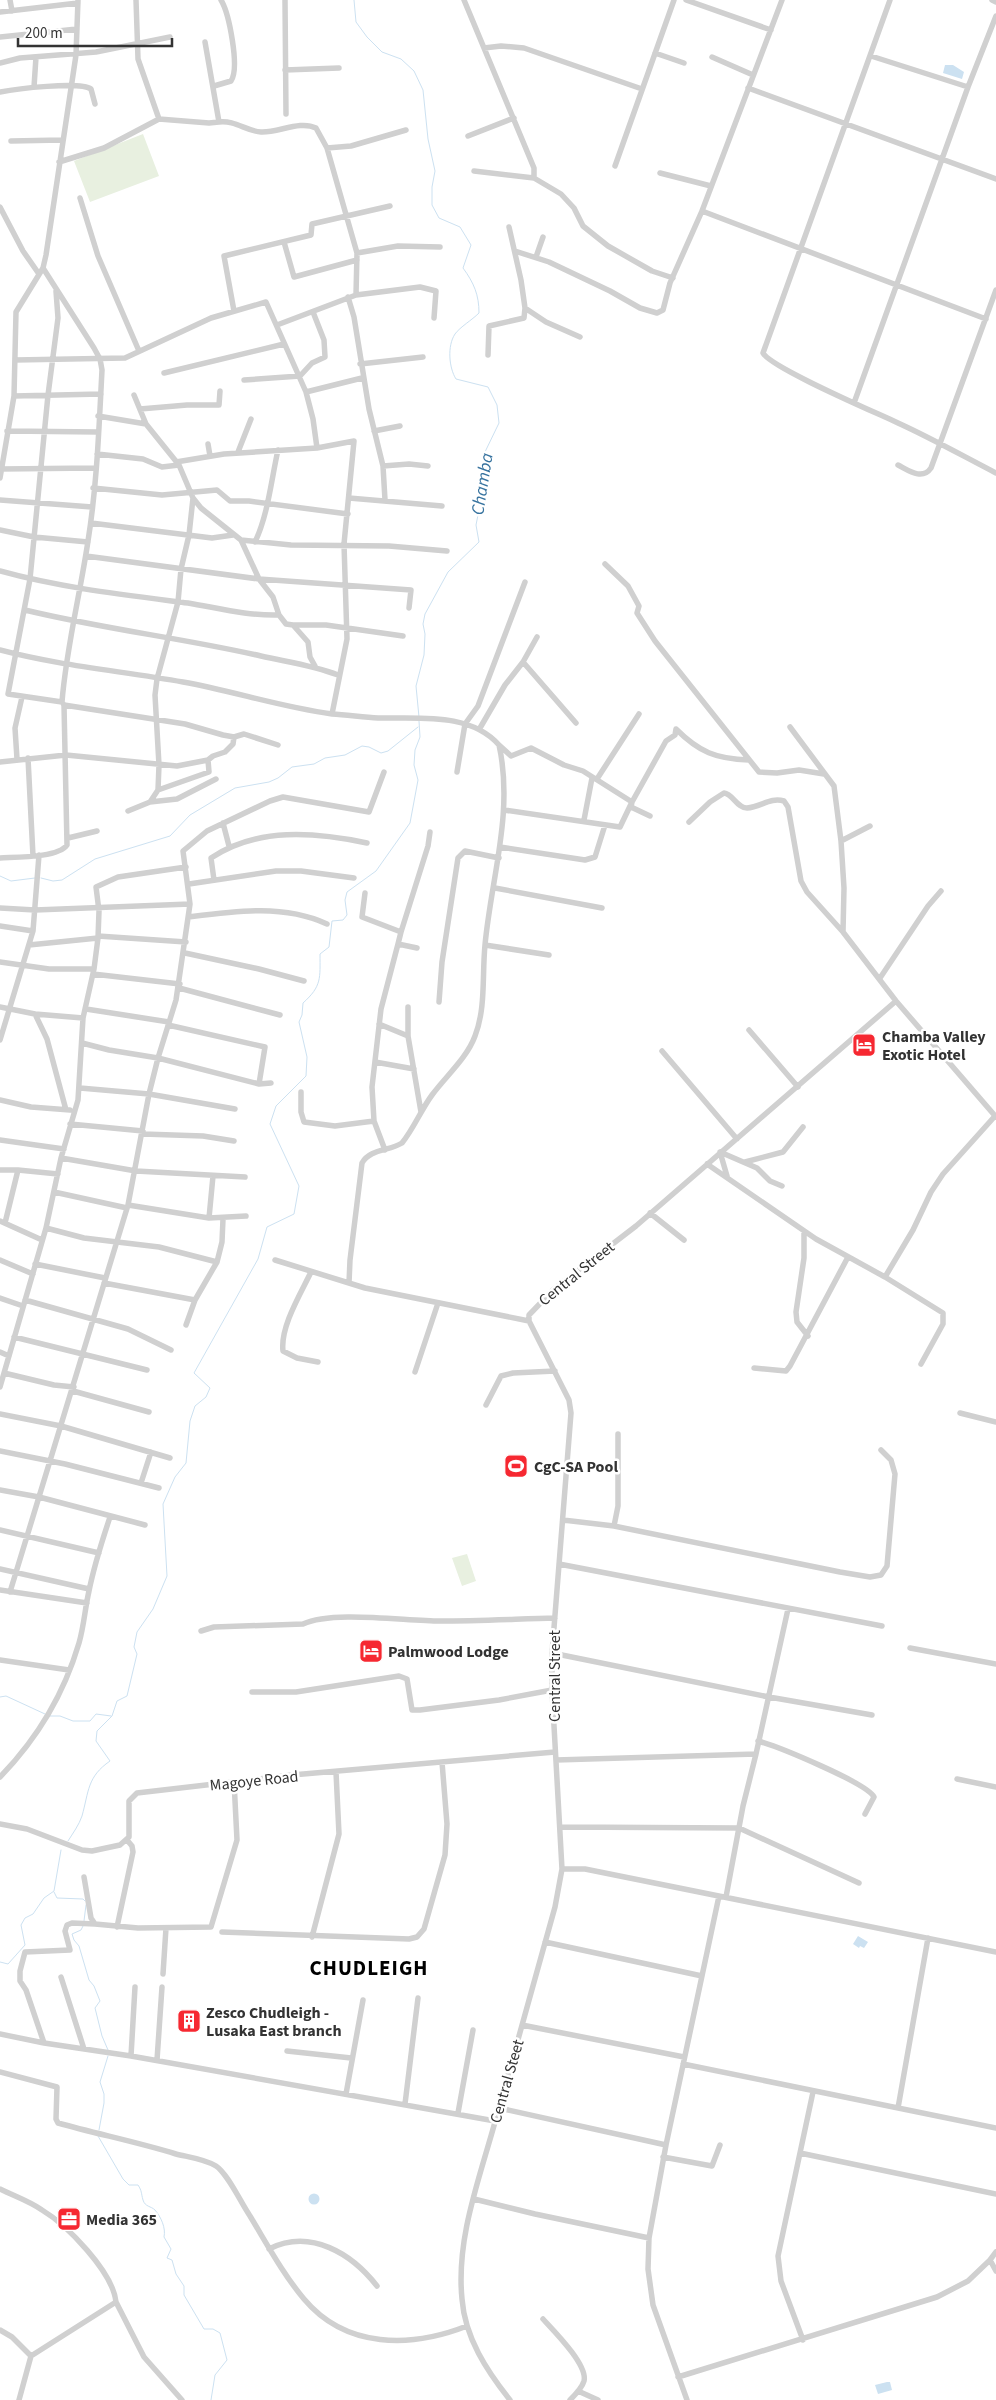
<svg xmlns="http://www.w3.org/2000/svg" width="996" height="2400" viewBox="0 0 996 2400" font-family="'Source Sans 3',sans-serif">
  <rect width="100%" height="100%" fill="#fff"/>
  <path fill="#e8f0e0" d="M143,134L159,176L90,202L74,161Z
    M467,1554L476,1581L462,1586L452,1558Z"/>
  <path fill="#cce1f1" d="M945,65H953L964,72L962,79L943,73Z
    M858,1936L868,1942L864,1948L860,1946L859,1948L853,1944Z
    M308.5 2199a5.5 5.5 0 1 1 11 0a5.5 5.5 0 1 1-11 0Z
    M887,2382H890L892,2390L878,2394L875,2385Z"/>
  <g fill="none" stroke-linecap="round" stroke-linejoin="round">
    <path stroke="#cce1f1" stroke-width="1" d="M354,0L356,22L367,37L382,52L401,59L414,71L423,90L428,139L435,171L432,187V205L439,218L460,227L471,245L463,268C474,283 479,295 479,313C472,320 460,327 455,334C447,346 449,368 456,379L488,387L497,405L499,423L484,454L475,508L478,515L476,525L479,542L448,572L425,614L423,624L425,634L424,655L416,686L419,717
      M0,876L11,881L35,878
      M41,878L53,881L62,880L95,859L170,836L190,815L235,788L269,782L278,778L292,767L314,764L325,758L345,755L362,746L369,747L381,753L388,751L418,727
      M0,1697L6,1696L45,1714
      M49,1716H60L73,1721H90L96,1714L111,1716
      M68,1841C73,1833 79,1825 82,1816C89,1791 87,1777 110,1761L96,1741L97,1731L112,1716L117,1701L127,1696L137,1654L134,1647L137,1632L153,1609L167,1576L163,1504L175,1477L186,1463L190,1421L195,1406L206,1397L210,1388L194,1373L258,1259L267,1227L294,1214L299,1186L270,1124L276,1106L306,1076L307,1057L299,1022L302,1015L303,1003C322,986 320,978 320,954L329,947L332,921L343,920L347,915L345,900L347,892L376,871L410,823L418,780L414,765L415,750L420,737L419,721
      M54,1892L57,1898L83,1899L85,1901
      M84,1921L86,1905
      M83,1926L81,1930L72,1934L74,1940L79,1946L89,1980L94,1986L100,2001L95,2008L102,2036L108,2050
      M0,1962L8,1964L25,1945L21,1925L25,1918L33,1914L44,1898L54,1891L61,1850
      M99,2130L104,2103V2094L100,2082L108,2056
      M98,2136L123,2179L129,2185H138C142,2191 141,2193 143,2200C145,2207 151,2206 155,2210C161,2217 166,2228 164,2237L171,2249L167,2258L172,2260L176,2274L184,2286V2295L204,2329H213L220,2333L227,2360L215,2375L211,2400"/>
    <path stroke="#d0d0d0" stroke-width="5.5" d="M10,0L12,11
      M136,0L138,59L159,119
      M285,0L286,114
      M464,0L534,168V178L474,171
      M686,0L771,30
      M890,0L763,353C771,368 877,413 898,423C931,438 963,456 996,473
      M992,0L996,2
      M0,12L78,3
      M0,37L77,29
      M205,42L219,122C235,120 246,131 261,132C278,133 300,120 316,128L327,148L357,253L356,295
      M484,48L501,46L524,48L642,89
      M655,53L684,63
      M871,56L968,87
      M712,57L753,75
      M0,63L20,58L96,52L170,37
      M285,70L339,68
      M214,86L231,81C240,68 229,13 221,0
      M34,87L36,57
      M748,88L996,179
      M0,92C15,89 80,81 91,89L95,104
      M468,136L514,118
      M11,141L62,140
      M327,148L351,146L406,130
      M59,162L104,148L159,119L209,123L219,122
      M615,166L674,0
      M660,173L711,186
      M534,178L561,194L574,208L583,226L608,246L652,271L673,278
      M80,198L98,256L139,351
      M0,207L23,251L39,274
      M702,211L986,319
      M509,227L521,280L525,308L546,322L580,337
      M284,242L294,277L357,260
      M515,251L549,262L610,291L640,308L657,313L663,310L670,283L702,211L782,0
      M357,253L398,246L440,247
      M536,257L543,237
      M43,268L94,348L100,359L102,370C99,427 97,485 88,541C80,595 66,649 62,702
      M56,291L58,318L48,395L30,579L8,694L62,702L64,705L185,724L223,735L234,737L244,734L278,745
      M348,297L354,317L369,409L383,466L385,500
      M234,311L224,256L311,235L312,224L390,206
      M277,325L356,295L420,287L436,291L434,318
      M488,355L489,326L524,318L525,308
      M15,360L125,358L211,318L266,302L306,392L313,419L317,448
      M360,364L423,357
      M164,373L284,344
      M244,380L300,376L312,363L325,357L324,340L313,312
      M306,392L362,378
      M134,395L146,424
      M14,396L101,394
      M854,403L968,87L996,16
      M140,409L187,405H219L220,391
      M98,416L146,424L179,465L193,498L201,508L241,540L291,545L389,546L447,551
      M7,431L98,432
      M374,431L400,426
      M208,444L210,456
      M238,452L251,419
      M97,454L143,459L162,467L179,465
      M898,465C908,470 922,481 931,468L996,290
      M383,466L409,464L428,466
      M1,469L95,468
      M0,478L14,396L16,312L43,268L46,255L76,55L78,0
      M93,488L162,495L217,490L230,501H249L348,514
      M349,498L442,506
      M0,500L92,507
      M91,523L212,538L233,535
      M0,530L34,537L88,542
      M241,540L259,579L273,597L279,615L286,624L293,625L308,642L310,657L315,666
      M255,542C268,515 271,481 278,450
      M86,556L259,579L411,590L409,608
      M605,564L628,586L639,606L637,613L655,641L759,772L777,773L799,770L824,774
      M0,571C61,588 125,595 188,603C218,608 248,616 279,615
      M25,610C103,629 182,638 261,656C287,662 312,665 338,675
      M293,625H326L403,636
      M0,650C60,666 122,671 183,682C233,691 281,707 332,714L347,639L344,544L354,441L317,448L224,454L176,462
      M523,662L537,637
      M332,714C347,715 363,717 378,718C419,719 470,712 499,745C514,812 491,879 485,945C482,975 486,1008 475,1036C467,1058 446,1076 432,1095C421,1110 414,1128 402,1143C389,1151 370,1149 362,1163L350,1260L349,1283
      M790,727L834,786L841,841L844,888L843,932L896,1001L996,1117
      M480,728L505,685L523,662L576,723
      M499,745L511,756L531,748L564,765L583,771L632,802L631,807L650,816
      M28,758L33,856
      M17,759L15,728L22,697
      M0,762L66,755L177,766L208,760L213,756L225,752L233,744L234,737
      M457,772L465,724L478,706L525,582
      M597,779L639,714
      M158,790L209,772L208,760
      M150,802L177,799L216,779
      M504,810L620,827L632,802L666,741L675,735L676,729C699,752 716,759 749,760
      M128,811L150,802L158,790L159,765L155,695L157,679L178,602L181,569L189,535L193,498
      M584,820L592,778
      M689,822L710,802L724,793C733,794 737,808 747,808C761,807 770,797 784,801L788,807L801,881L807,892L843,932
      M223,823L229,846
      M68,838L97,831
      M841,841L870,826
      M500,847L585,860L595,857L605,825
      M0,858C15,857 58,858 67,845L64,705
      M214,880L211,858C257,827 315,832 367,843
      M189,884L276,871H301L354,878
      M495,888L602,908
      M365,893L362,917L401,932L398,944L417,948
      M0,908L35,910L190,904
      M189,917C235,911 284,904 327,924
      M0,926L33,931
      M401,932L428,846L430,832
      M98,936L186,942
      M29,945L98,938
      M485,945L549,955
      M185,953L259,969L304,981
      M0,962L49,969H94
      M93,974L180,984
      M880,978L928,906L941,891
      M179,988L280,1015
      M439,1002L442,962L458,858L465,851L499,858
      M0,1007L35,1014L47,1039L66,1110
      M408,1007V1036L421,1112
      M86,1009L169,1022
      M35,1014L83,1018
      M379,1024L408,1036
      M168,1025L265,1047L259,1084
      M749,1030L798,1087
      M0,1040L33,931L39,855
      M82,1043L109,1050L158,1058L259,1084L271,1083
      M662,1051L737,1139
      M375,1062L414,1069
      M80,1088L149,1094L235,1109
      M301,1092V1112L304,1122L335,1126L374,1121
      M0,1100L31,1107L70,1110
      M70,1124L143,1131
      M143,1134L203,1136L234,1141
      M0,1140L64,1149
      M385,1150L374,1121L372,1087L381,1009L398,944
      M720,1152L757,1168L770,1181L782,1186
      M720,1152L727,1176
      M61,1158L136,1171L245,1177
      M745,1162L783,1152L803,1127
      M707,1164L816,1239L885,1277L913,1230L931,1192L943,1174L995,1116
      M0,1170H18
      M54,1192L127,1208
      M128,1205L209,1218L246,1216
      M650,1213L684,1240
      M209,1218L213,1176
      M0,1221L42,1240
      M5,1223L18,1170L58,1174
      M46,1228L84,1238L159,1247L217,1262
      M804,1231V1258L796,1312L797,1322L808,1336
      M0,1260L33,1274
      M275,1260L365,1288L529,1321
      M35,1264L105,1278
      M311,1272C301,1293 280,1327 283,1351L297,1358L318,1362
      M885,1277L943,1313V1324L921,1364
      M104,1283L195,1300
      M0,1298L23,1306
      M25,1300L128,1329L171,1350
      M186,1325L195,1300L217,1262L222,1242L223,1219
      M14,1337L147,1370
      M0,1352L9,1356
      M754,1368L786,1371L790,1366L848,1257
      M415,1372L438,1303
      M4,1373L54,1385L74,1387
      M0,1387L46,1228L61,1158L78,1100L83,1018L94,969L98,938L99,911L96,887L118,877L186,867
      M73,1391L149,1412
      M486,1405L501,1376L513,1373L555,1371
      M960,1413L996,1422
      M0,1414L61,1426L170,1458
      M0,1451L65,1464L159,1488
      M141,1483L151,1452
      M0,1490L39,1497L145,1525
      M563,1520L614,1526L840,1572L870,1577L881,1575L887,1566L895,1474L891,1460L881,1450
      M614,1526L618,1506V1434
      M0,1530L99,1553
      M559,1564L882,1626
      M0,1569L89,1589
      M0,1590L87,1603
      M10,1592L128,1205L149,1094L158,1058L176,1000L190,904L183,851L207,831L270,801L283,797L369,812L384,772
      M201,1631L214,1627L303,1624C333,1610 404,1621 440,1621C478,1621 516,1619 555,1618
      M910,1648L996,1664
      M552,1653L769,1697L872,1715
      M0,1660L69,1670
      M252,1692H296L399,1676L407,1679L412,1710H420L499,1700L552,1690
      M758,1741C777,1746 867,1783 874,1797L865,1814
      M756,1754L788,1609
      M556,1760L756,1754L743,1806L726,1897
      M0,1777C36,1740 64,1694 79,1643C84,1626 85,1608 89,1591C94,1566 102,1541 110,1517
      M957,1779L996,1787
      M0,1824L27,1829L82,1850L92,1851L120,1845L129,1837V1801L137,1793L292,1775L555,1752
      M561,1827L739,1828L859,1883
      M562,1869H585L996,1952
      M84,1877L91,1918L95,1924L138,1928L211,1927L237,1840L234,1781
      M117,1927L133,1852L132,1846L127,1840
      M222,1932L409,1939L417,1937L424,1929L445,1855L447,1824L442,1762
      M312,1937L339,1834L336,1772
      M545,1942L702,1976
      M163,1974L166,1928
      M61,1977L84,2049
      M522,2025L684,2057
      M0,2034L44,2043L131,2056L495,2121
      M44,2043L26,1990L20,1981V1971L25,1952L70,1950L65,1931L67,1925L72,1923L95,1924
      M287,2051L351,2058
      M131,2056L135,1987
      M157,2060L162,1987
      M683,2064L996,2128
      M0,2072L57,2087L56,2119L58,2123C97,2134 137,2142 176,2154C188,2157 205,2159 216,2166C228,2174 241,2203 250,2216C267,2244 283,2274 304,2299C346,2349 411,2348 467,2326
      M346,2094L363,2000
      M405,2104L418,1998
      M499,2108L666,2145
      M898,2108L928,1938
      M458,2113L473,2030
      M800,2153L996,2194
      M663,2157L712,2166L720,2145
      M0,2189C14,2196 29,2201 42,2210C67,2225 113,2272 116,2302L144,2357L182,2400
      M474,2199L535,2214L649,2238
      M269,2249C311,2228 352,2254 377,2286
      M996,2252L990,2260L996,2271
      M543,2319C554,2331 588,2365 584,2381C582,2388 575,2395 570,2400
      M0,2330L12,2337L31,2356
      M803,2340L781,2281L778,2256L813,2092
      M31,2356L116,2302
      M678,2377L937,2297L968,2281L990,2260
      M578,2391L598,2400
      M19,2400L31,2356
      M510,2400C487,2371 465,2338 462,2299C456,2239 479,2180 495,2122C515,2050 535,1979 555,1907L562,1869L552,1690V1653L571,1413L569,1400L529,1321V1315L554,1289L636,1226L896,1001
      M687,2400L653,2305L648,2269L649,2238L666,2145L719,1896"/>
  </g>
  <defs>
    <g id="hotel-square" transform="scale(1.25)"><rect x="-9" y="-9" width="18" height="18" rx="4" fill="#f62831" stroke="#fff"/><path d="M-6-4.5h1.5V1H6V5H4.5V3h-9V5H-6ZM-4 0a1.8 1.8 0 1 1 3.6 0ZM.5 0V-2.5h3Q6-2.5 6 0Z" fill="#fff"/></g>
    <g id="stadium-square" transform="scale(1.25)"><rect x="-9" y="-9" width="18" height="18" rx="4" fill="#f62831" stroke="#fff"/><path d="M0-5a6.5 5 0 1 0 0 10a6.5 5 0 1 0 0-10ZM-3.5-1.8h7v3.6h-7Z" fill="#fff"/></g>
    <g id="building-square" transform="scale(1.25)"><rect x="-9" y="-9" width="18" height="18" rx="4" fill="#f62831" stroke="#fff"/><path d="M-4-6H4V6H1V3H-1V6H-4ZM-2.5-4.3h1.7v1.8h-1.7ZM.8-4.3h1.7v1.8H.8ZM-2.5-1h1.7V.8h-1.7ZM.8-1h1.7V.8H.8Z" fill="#fff"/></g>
    <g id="office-square" transform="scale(1.25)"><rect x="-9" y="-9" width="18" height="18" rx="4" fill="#f62831" stroke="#fff"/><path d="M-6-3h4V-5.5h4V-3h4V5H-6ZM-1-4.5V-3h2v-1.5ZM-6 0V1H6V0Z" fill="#fff"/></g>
  </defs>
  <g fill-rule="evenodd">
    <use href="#hotel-square" x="864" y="1045"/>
    <use href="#stadium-square" x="516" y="1466"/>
    <use href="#hotel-square" x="371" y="1651"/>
    <use href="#building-square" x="189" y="2021"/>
    <use href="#office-square" x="69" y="2219"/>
  </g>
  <g text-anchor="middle" stroke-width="5" stroke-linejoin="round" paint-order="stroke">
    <g font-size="16" font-weight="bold" fill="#333" stroke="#fff" text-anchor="start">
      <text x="882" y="1042">Chamba Valley<tspan x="882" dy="18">Exotic Hotel</tspan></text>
      <text x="534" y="1472">CgC-SA Pool</text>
      <text x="388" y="1657">Palmwood Lodge</text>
      <text x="206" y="2018">Zesco Chudleigh -<tspan x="206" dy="18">Lusaka East branch</tspan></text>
      <text x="86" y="2225">Media 365</text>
    </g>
    <g font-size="16" fill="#333" stroke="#fff">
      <text transform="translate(576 1273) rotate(-39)" y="6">Central Street</text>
      <text transform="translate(554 1676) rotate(-90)" y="6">Central Street</text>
      <text transform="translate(254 1780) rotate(-6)" y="6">Magoye Road</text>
      <text transform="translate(506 2081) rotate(-74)" y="6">Central Steet</text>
    </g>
    <g font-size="18" font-style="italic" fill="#37739f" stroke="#fff">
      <text transform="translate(482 484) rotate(-81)" y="6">Chamba</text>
    </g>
    <g font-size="21" font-weight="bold" letter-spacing="1" fill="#000" stroke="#fff">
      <text x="369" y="1975">CHUDLEIGH</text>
    </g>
  </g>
  <path d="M18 38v8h154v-8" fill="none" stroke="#333333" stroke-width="2.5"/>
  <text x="25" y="38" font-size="15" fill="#333333" stroke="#ffffff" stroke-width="4" paint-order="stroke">200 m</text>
</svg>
